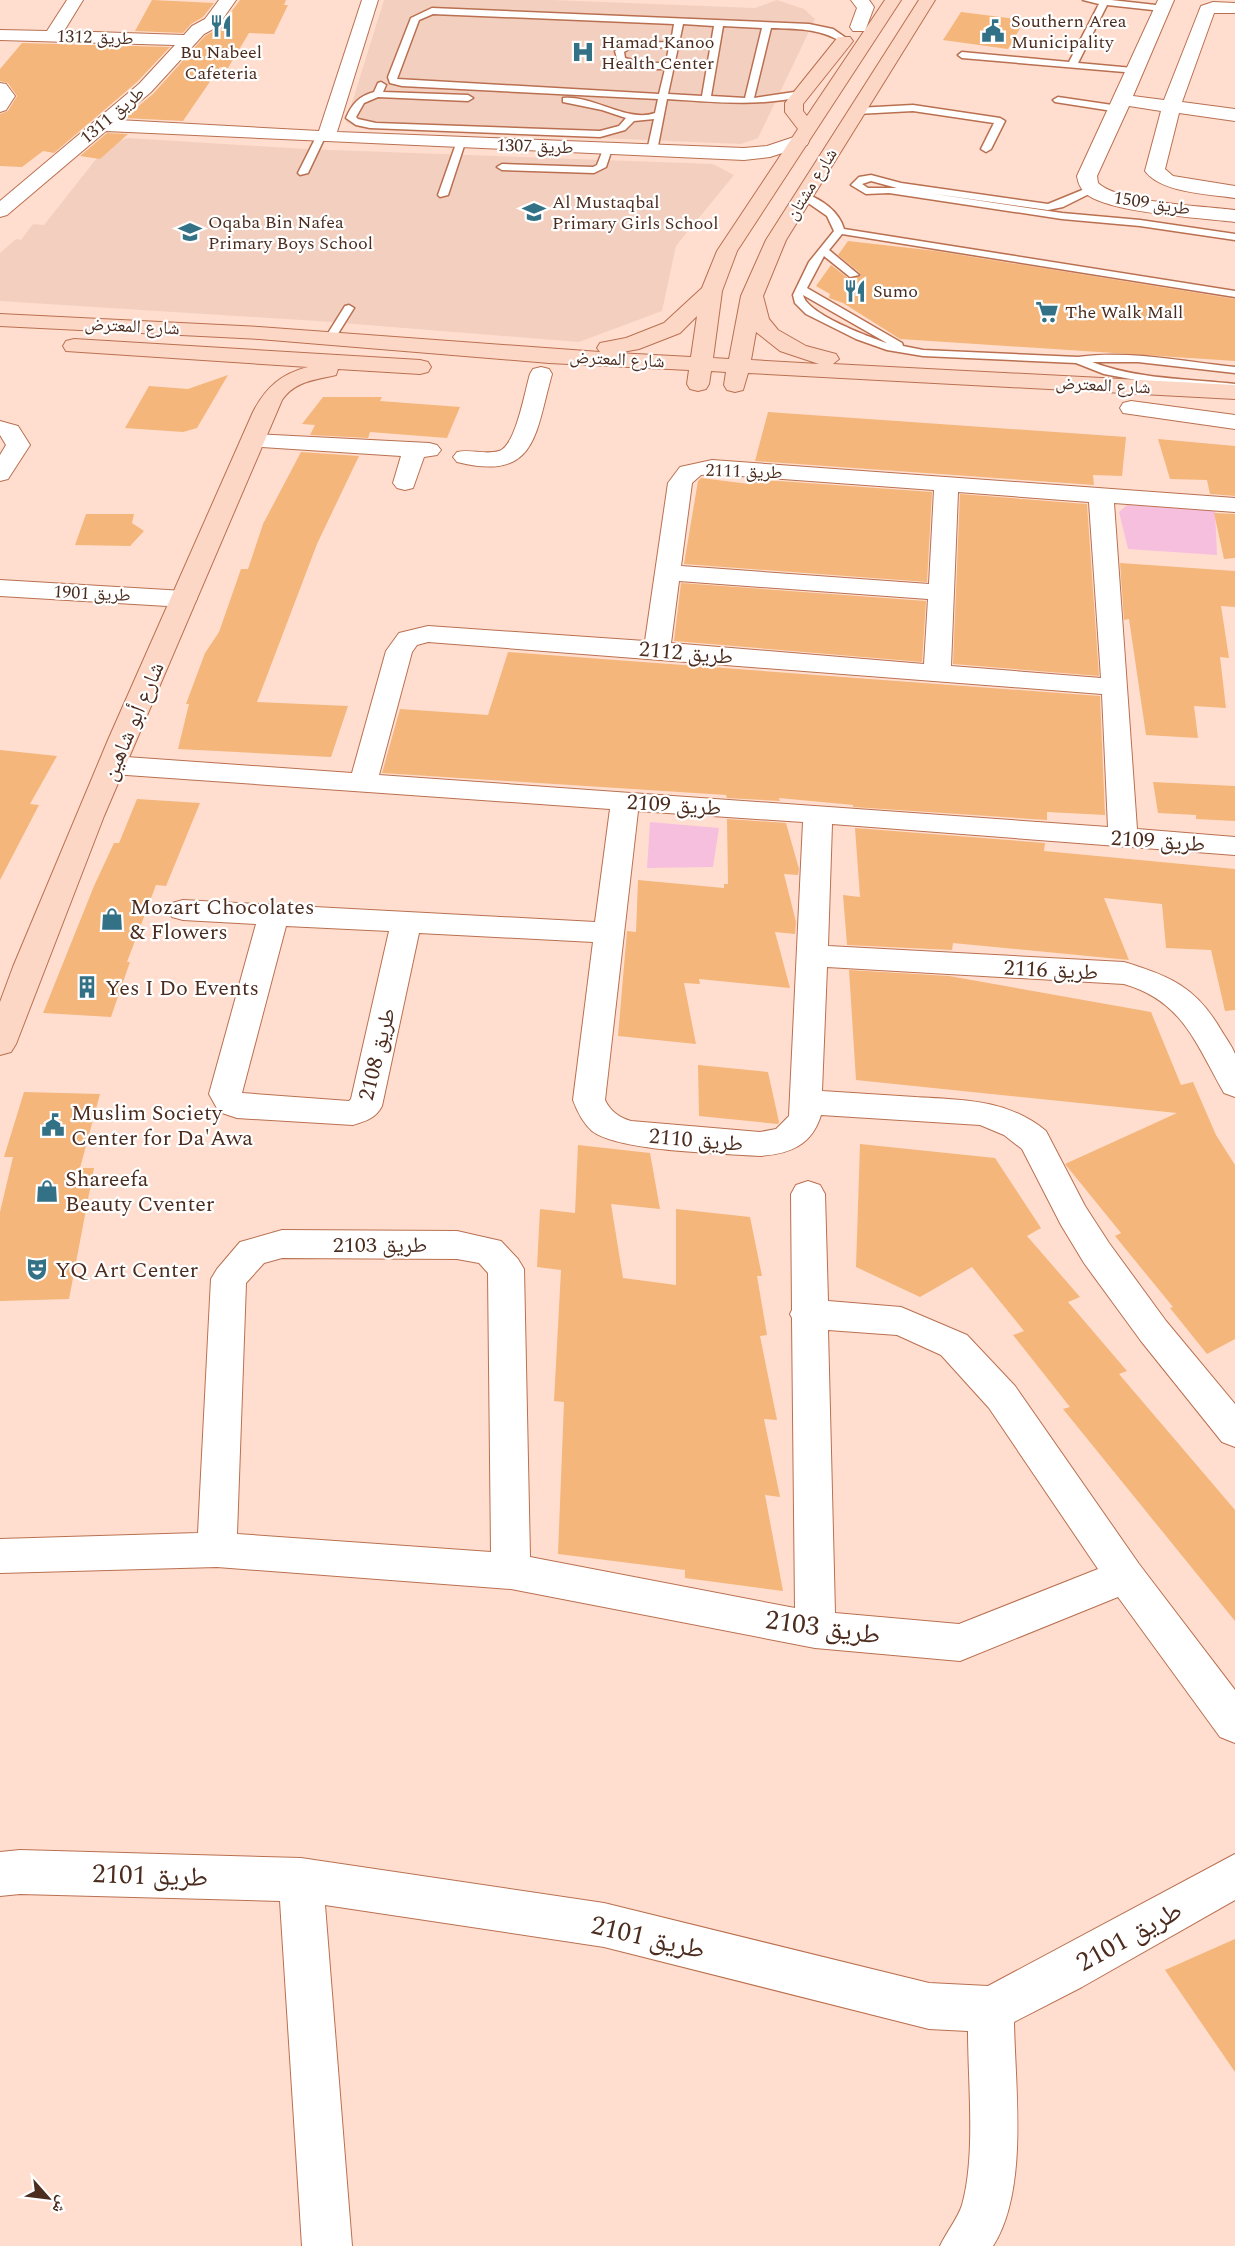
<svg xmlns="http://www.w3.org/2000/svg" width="1235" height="2246" viewBox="0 0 1235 2246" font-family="Spectral,'Noto Naskh Arabic',serif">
  <rect width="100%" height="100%" fill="#ffdecf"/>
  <path fill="#f3cfbf" d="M384,0H552L755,8L777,0L804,9L815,19L758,138L741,144L359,128L346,122Z
    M128,138L305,149L713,164L734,175L676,246L662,311L579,342L317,321L0,301V253L16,239L21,240L33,224L44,225L108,144Z"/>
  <path fill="#f7bfde" d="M1127,505L1215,511L1217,555L1128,549L1119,512Z
    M650,822L719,828L713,867L647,868Z"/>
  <path fill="#f4b67b" d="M152,0L214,3L203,17L191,24L183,33L135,31Z
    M240,0H286L284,5H288L274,34L249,33L228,68L220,67L183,121L124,118L153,94L205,36L219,28Z
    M961,12L1025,20L1008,49L943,40Z
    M22,43L170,47L137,82L54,153L43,151L22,167L0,166V114L8,111L17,96L8,83L0,81V69Z
    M107,133L128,134L100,159L80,156Z
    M848,241L936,251L1235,299V361L900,339L843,303L829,298L830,294L816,286L831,265L849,279L861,276L860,273L838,255Z
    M228,375L197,428L183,432L125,428L149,386L188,389Z
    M323,397H382L380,401L460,407L447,438L370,432L368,438L310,435L315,425L302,424Z
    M768,412L1126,437L1122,476L1093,475L1094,485L755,461Z
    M1158,439L1235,446V496L1210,494L1207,480L1170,479Z
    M301,452L359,456L317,544L257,702L348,706L331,757L178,749L189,704H186L205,653L219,632L241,569H248L263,524Z
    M701,478L749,484L751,479L932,492L927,582L684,564L698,481Z
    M960,494L1087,504L1099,676L953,664Z
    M1214,513L1235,514V558L1224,559Z
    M86,514H134L132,523L144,531L130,546L75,545Z
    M1120,563L1235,571V607L1221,606L1229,658L1220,657L1226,708L1194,706L1198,738L1146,735L1129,619L1124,620Z
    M681,583L926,601L922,662L674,641Z
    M508,652L1100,696L1105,815L1047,812V820L853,807V805L779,798L780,801L727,798L726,795L382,773L400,709L488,715Z
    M0,750L57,756L30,804L39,805L0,880Z
    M1153,782L1235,786V821L1196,819V815L1158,813Z
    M137,799L200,803L166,886L156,885L127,962H130L111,1017L43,1013L94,886L114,843H119Z
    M727,819L786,823L799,869L798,875L784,874L796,922L795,934L775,932L790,988L699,979L700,984L684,983L696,1044L618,1036L627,931L636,932L638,880L724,888V884H728Z
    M855,828L1045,843L1044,851L1235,869V1010L1225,1011L1211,950L1166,948L1162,904L1104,898L1129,960L953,943L952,950L847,945L843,895L860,897Z
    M849,970L949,976L1151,1012L1181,1085L1193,1082L1216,1135L1235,1165V1339L1207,1354L1170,1308L1173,1307L1115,1236L1121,1233L1065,1164L1177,1113L856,1080Z
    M698,1065L768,1072L779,1122L778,1124L699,1116Z
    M24,1092L100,1094L80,1168H94L69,1299L0,1301V1212L13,1157H4Z
    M860,1144L995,1158L1041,1228L1027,1236L1080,1297L1068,1302L1127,1371L1119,1374L1235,1510V1621L1063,1409L1070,1407L1013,1335L1024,1331L972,1267L920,1297L856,1267Z
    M578,1145L650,1153L660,1209L611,1204L623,1278L676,1285V1209L750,1217L762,1276H757L767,1335L760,1336L777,1420L764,1419L780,1497L765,1495L783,1591L685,1578V1570L558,1554L564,1402L554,1401L561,1270L537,1267L540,1209L575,1213Z
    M1235,1939V2072L1165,1970Z"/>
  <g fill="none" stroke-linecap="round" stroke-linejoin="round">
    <g stroke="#ba7050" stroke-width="3">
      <path id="lane" d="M1083,0H1111L1165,6V10L1162,11L1107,5L1078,63L1133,68L1137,71L1136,73L962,58L958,55L962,52L1069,62L1099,4Z
        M432,8L809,24L833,29L849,40L842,42C819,28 796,29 771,28L754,98L801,91L804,92V96C759,107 714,102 667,99L657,151L652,154L647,151L654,119L634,121L625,130L600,137L370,128L356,125L346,118C352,104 359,96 374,92L378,83L381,82L386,85L383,92L468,95L473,98L468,101L378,97L364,103L356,117L358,119L376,123L600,131L619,126L626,118L602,110L563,102V98C593,95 628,123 655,113L658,99L402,86L390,83L388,77L411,18ZM433,14L674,24L671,42L627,43L615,51L618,62L644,69H665L659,94L397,79L419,20ZM683,24L714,26L702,96L668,94ZM723,26L762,28L745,98L711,96ZM669,47L666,63H644L625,58L624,52L629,49Z
        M1058,97L1119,106L1124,109L1119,112L1055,102L1053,100Z
        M913,105L1000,118L1005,121L991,149L986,152L981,149L994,123L913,111L857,114L852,111L857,108Z
        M317,135L325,137L308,173L300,175L298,173Z
        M457,141L465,143L448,195L440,197L438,195Z
        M604,147L612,149L606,167L594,173L502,170L497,167L502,164L593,167L597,165Z
        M871,175L901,183L1048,204L1092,186L1097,189L1095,191L1063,207L1048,210L928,193L1062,213L1140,220L1235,234V240L1140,226L1062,219L889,193L866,194L851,185L859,177ZM871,181L897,188H898H868L862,184Z
        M804,193C821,199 839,211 844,229L1235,291V297L842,234L829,250L859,275L850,277L824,256L807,288L902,343L903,346L923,350L1078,357C1131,350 1183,362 1235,367V373L1138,362H1092C1136,379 1188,379 1235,384V390L1136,380L1104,374L1076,363L923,356L887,350L856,339L806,314L795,303L793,295L809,262L834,231L827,216L801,198L799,196ZM803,295L887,343C869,337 807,314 803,295Z
        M349,305L354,308L334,340L330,341L326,340L325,338L345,306Z"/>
    </g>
    <g stroke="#ba7050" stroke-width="2">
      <path id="street" d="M67,0H83L64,31L184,35L192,26L205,19L219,0H236L217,27L204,34L151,92L118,120L319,131L362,0H378L337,132L744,148L767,146L800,135L807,137L809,141L807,145L770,157L744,160L106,131L7,215L0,217V201L139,84L175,45L0,40V30L47,31Z
        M851,0H869L874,7L865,31H853L850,27L857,8Z
        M1158,0H1174L1133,96L1164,100L1201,6L1213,2L1235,3V13H1214L1182,102L1235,109V121L1179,113L1165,169L1173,176L1235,186V198C1209,194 1161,193 1145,171L1161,111L1129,106L1097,176L1098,183C1119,203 1204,206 1235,210V222C1203,218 1107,213 1085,193C1080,188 1078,182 1077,176Z
        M0,83L6,84L15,96L6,110L0,112Z
        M541,367L549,369L552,374C535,434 537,482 457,462L453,457L457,452C471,449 485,455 499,451C516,446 525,390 530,374L533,369Z
        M1131,401L1235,415V429L1123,413L1120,408L1123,403Z
        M0,421L18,426L30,445L8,479L0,481V455L6,445L0,435Z
        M254,434L429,443L437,445L441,450L437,455L424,457L413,488L405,490L397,488L393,483L401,456L246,446L242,441L246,436Z
        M712,460L1235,498V512L1114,503L1137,829L1235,837V855L832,824L828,946L1124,962C1170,976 1196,987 1221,1030C1225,1037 1232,1046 1235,1054C1235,1066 1235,1084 1235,1097L1224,1093C1196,1044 1183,1001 1124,984L827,967L822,1091C853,1093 884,1095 915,1097C962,1100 1008,1099 1046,1131L1085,1206L1109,1243L1166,1321L1235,1404V1447L1222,1442L1141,1341L1084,1263L1061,1225L1022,1149L1004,1135L980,1125L821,1115C812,1145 790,1154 760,1156C722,1153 620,1152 592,1131C583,1123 577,1111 573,1100L593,942L419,933L382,1106C376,1118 366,1121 353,1125L237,1118L219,1112L209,1094L256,924L183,920L172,917L168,910L172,903L183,900L595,922L610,809L112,774L102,771L98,765L102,759L112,756L352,773L386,651L399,633L428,626L645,641L668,483L680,467ZM712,474L934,490L929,584L681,566L692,483L701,475ZM958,492L1089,502L1101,678L951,666ZM679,581L928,599L924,664L671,643ZM428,642L1102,694L1108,827L379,775L412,652L417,645ZM638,811L803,822L789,1116L776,1129L760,1132L631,1121C620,1118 610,1111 605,1100ZM286,926L389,931L351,1099L349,1101L242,1093Z
        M0,580L184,591L193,594L197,599L193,604L184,607L0,596Z
        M808,1181L820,1185L825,1194L828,1301L901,1307L967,1335L1015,1386L1139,1564L1235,1690V1743L1220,1737L1118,1597L960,1661L815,1648L511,1589L217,1567L0,1573V1539L198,1533L211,1279L217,1269L240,1242L282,1230L457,1231L501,1241L518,1259L524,1269L530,1557L795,1608L792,1318L790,1314L792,1310L791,1194L796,1185ZM282,1258L457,1259L479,1263L488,1273L491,1552L237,1534L246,1283L264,1263ZM828,1330L897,1335L941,1355L989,1408L1098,1569L959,1624L835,1613Z
        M20,1850L301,1858L604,1903L929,1983L988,1986L1235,1854V1900L1082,1987L1014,2022C1015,2087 1029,2190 993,2246H940C946,2233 958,2218 962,2205C976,2156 968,2083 968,2031L929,2029L604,1947L325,1905L352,2246H302L280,1901L20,1894L0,1896V1852Z"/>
    </g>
    <g stroke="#ba7050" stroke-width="2">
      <path id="secondary" d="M885,0H901L737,251L722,291L713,358L729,359L741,296L766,240L919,0H935L786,240L763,296L769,319L778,330L806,346L836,354L839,359L833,364L1235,385V399L748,373L743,390L735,392L727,390L724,385L726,372L711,371L709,384L706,389L698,391L690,389L687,384L689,370L549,363L259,339L0,326V314L259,327L600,352L597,348L600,343L626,338L664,323L702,288L717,251L798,129L785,112V103L838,37H850L853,41L850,45L803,104V111L807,116ZM697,316L691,357L617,353L639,349L680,333ZM756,332L780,351L819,364L751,360Z
        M74,339L420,360L428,362L431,367L428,372L420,374L338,369L336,375C315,380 295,381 282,400L104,816L16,1044L11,1052L0,1055V1002L13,967L108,740L253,412C266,387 281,374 308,367L66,351L63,346L66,341Z"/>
    </g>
    <use href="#lane" fill="#fff" fill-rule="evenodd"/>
    <use href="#street" fill="#fff" fill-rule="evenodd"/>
    <use href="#secondary" fill="#fcd7c6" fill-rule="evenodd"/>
  </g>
  <defs>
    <g id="restaurant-bare" transform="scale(1.8)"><path d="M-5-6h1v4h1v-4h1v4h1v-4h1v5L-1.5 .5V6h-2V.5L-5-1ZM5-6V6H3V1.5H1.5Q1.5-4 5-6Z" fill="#337186" stroke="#fff" stroke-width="2.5" paint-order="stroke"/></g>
    <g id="civic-bare" transform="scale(1.8)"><path d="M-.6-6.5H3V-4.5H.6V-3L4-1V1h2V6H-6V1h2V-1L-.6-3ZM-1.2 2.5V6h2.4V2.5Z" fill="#337186" stroke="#fff" stroke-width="2.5" paint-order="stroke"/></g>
    <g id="hospital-bare" transform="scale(1.8)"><path d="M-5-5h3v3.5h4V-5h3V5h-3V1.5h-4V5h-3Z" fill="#337186" stroke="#fff" stroke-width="2.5" paint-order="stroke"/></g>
    <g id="school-bare" transform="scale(1.8)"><path d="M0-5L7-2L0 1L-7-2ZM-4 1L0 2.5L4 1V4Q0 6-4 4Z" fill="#337186" stroke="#fff" stroke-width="2.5" paint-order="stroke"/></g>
    <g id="supermarket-bare" transform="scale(1.8)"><path d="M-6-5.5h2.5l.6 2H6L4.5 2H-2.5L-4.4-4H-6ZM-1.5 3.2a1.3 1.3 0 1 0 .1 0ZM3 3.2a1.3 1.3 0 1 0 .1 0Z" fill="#337186" stroke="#fff" stroke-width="2.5" paint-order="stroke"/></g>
    <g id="shop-bare" transform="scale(1.8)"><path d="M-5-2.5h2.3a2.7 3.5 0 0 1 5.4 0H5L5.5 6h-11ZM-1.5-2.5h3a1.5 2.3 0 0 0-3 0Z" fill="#337186" stroke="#fff" stroke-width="2.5" paint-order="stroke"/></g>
    <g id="building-bare" transform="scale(1.8)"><path d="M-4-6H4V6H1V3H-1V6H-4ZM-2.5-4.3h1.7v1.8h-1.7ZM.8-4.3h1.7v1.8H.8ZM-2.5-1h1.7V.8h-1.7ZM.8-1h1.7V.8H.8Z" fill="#337186" stroke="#fff" stroke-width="2.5" paint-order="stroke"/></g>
    <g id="theatre-bare" transform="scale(1.8)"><path d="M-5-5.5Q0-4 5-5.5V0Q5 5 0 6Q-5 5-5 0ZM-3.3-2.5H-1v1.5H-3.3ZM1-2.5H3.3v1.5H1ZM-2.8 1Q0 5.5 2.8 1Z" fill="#337186" stroke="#fff" stroke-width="2.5" paint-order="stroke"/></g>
  </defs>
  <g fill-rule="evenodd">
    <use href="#restaurant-bare" x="221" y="26"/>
    <use href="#civic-bare" x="993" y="31"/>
    <use href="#hospital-bare" x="583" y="52"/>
    <use href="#school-bare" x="534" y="212"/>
    <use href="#school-bare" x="190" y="232"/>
    <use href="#restaurant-bare" x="855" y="291"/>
    <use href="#supermarket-bare" x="1047" y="312"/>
    <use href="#shop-bare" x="112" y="919"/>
    <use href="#building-bare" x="87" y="987"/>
    <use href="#civic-bare" x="53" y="1125"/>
    <use href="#shop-bare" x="47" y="1191"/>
    <use href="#theatre-bare" x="37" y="1269"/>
  </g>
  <g text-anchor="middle" stroke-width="4.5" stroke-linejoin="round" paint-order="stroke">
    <g font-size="18" fill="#4b2c1e" stroke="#fff" text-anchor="start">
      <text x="1011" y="27">Southern Area<tspan x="1011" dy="21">Municipality</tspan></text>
      <text x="601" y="48">Hamad Kanoo<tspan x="601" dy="21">Health Center</tspan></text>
      <text x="221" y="58" text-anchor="middle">Bu Nabeel<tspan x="221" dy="21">Cafeteria</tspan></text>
      <text x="552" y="208">Al Mustaqbal<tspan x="552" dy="21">Primary Girls School</tspan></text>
      <text x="208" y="228">Oqaba Bin Nafea<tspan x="208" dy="21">Primary Boys School</tspan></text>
      <text x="873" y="297">Sumo</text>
      <text x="1065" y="318">The Walk Mall</text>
    </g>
    <g font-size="18" fill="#4b2c1e" stroke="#fff">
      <text transform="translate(95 37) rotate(2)" y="6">طريق 1312</text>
      <text transform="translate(112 115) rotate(-40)" y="6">طريق 1311</text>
      <text transform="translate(535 146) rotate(2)" y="6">طريق 1307</text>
      <text transform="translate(811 184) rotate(-58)" y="6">شارع مشتان</text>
      <text transform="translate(1152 203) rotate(9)" y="6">طريق 1509</text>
      <text transform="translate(132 326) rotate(3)" y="6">شارع المعترض</text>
      <text transform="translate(617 359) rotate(3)" y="6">شارع المعترض</text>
      <text transform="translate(1103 385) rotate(3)" y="6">شارع المعترض</text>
      <text transform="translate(744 471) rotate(2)" y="6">طريق 2111</text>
      <text transform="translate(92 593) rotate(3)" y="6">طريق 1901</text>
    </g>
    <g font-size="22" fill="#4b2c1e" stroke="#fff">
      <text transform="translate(686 652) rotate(5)" y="8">طريق 2112</text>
      <text transform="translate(132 721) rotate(-67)" y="8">شارع أبو شاهين</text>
      <text transform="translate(674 804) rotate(4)" y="8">طريق 2109</text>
      <text transform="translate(1158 840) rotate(4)" y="8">طريق 2109</text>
      <text transform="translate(1051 969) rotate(3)" y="8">طريق 2116</text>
      <text transform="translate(376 1054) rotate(-76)" y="8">طريق 2108</text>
      <text transform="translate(696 1139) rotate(5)" y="8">طريق 2110</text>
      <text x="380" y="1252">طريق 2103</text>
    </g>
    <g font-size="22" fill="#4b2c1e" stroke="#fff" text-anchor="start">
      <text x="130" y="914">Mozart Chocolates<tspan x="130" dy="25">&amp; Flowers</tspan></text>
      <text x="105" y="995">Yes I Do Events</text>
      <text x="71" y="1120">Muslim Society<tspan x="71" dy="25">Center for Da'Awa</tspan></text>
      <text x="65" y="1186">Shareefa<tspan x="65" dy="25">Beauty Cventer</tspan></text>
      <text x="55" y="1277">YQ Art Center</text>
    </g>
    <g font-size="27" fill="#4b2c1e" stroke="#fff">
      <text transform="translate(823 1627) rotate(8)" y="9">طريق 2103</text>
      <text transform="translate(150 1875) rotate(2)" y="9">طريق 2101</text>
      <text transform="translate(1129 1936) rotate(-29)" y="9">طريق 2101</text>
      <text transform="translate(648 1937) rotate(13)" y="9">طريق 2101</text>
    </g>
  </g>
  <g transform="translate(48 2198) rotate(118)" stroke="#ffffff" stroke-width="4.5" paint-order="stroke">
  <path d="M0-4.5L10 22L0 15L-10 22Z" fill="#4b2c1e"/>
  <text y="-9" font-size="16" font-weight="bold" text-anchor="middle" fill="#4b2c1e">ش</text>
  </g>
</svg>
